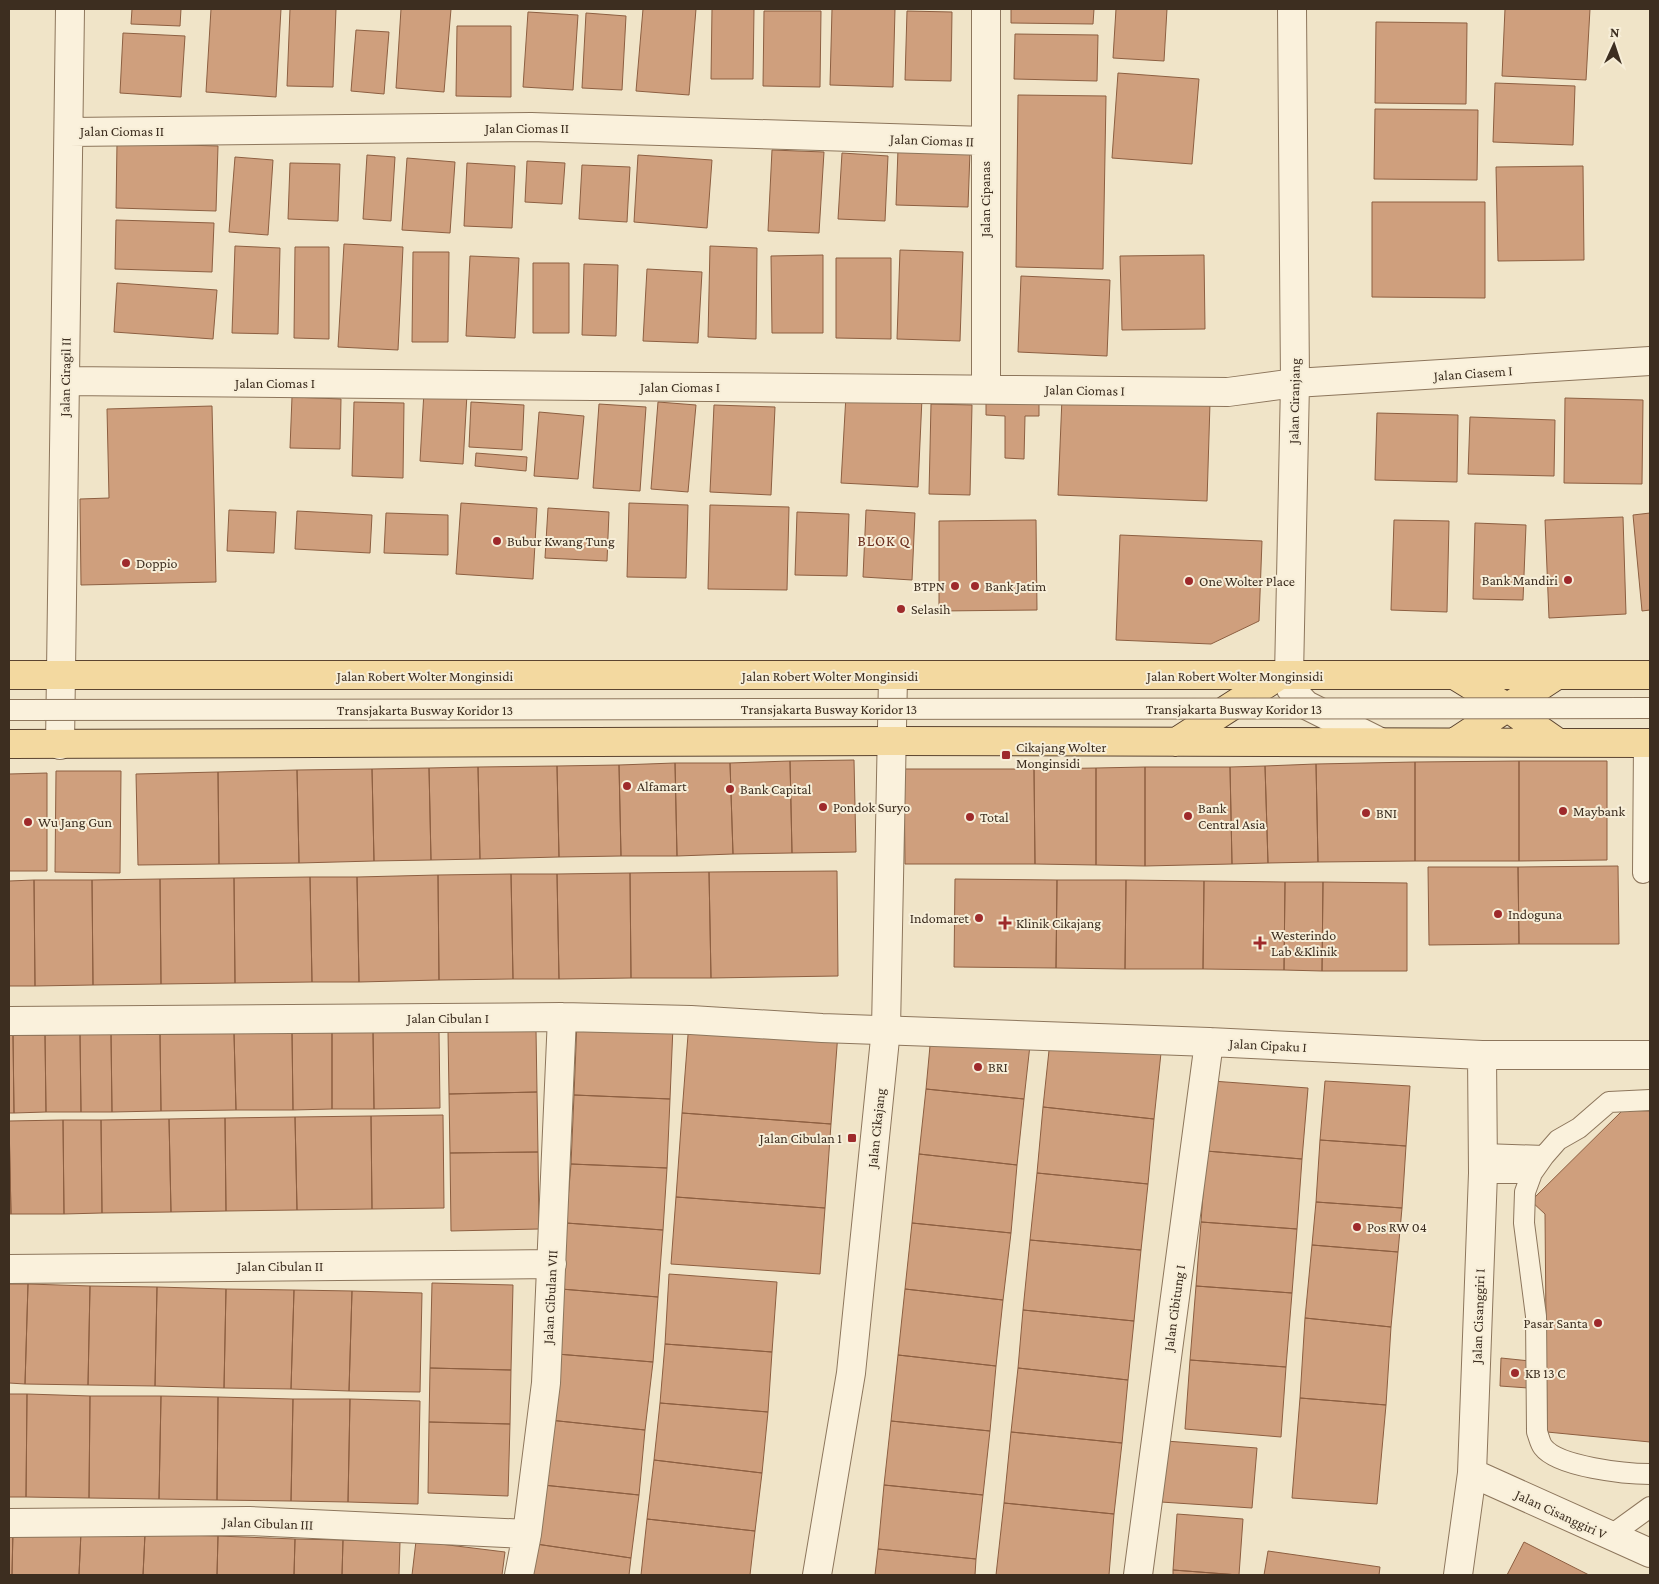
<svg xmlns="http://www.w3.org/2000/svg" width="1659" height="1584" viewBox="0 0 1659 1584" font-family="'Crimson Pro',serif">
  <rect width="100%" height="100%" fill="#f0e4c8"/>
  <path fill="#cf9f7d" stroke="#8d5f41" d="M132,9H181L180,26L131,24Z
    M211,9H281L276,97L206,92Z
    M290,9H336L333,87L287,86Z
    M401,9H451L444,92L396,88Z
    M643,9H696L689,95L636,91Z
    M712,9H754L753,79H711Z
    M832,9H895L893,87L830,85Z
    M1011,9H1094L1093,24L1011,23Z
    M1116,9H1167L1164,61L1113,58Z
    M1505,9H1590L1586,80L1502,76Z
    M764,11H821L820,87L763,86Z
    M907,11L952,12L951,81L905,80Z
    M528,12L578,15L573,90L523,87Z
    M586,13L626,16L622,90L582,88Z
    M1376,22L1467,23L1466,104L1375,103Z
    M457,26H511V97L456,96Z
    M356,30L389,32L384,94L351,91Z
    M123,33L185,36L181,97L120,93Z
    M1015,34L1098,35L1097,81L1014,79Z
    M1118,73L1199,79L1192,164L1112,158Z
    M1495,83L1575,86L1573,145L1493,142Z
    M1018,95L1106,96L1103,269L1016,267Z
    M1375,109L1478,110L1477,180L1374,179Z
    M117,143L218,146L216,211L116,208Z
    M898,149L970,151L968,207L896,205Z
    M772,150L824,152L819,233L768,231Z
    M842,153L888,156L885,221L838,219Z
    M367,155L395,157L391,221L363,219Z
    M638,155L712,160L707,228L634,222Z
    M235,157L273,160L268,235L229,232Z
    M407,158L455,162L450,233L402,230Z
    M527,161L565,163L562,204L525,202Z
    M290,163L340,164L338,221L288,219Z
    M467,163L515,166L512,228L464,226Z
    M582,165L630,167L627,222L579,219Z
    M1583,166L1584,260L1498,261L1496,167Z
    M1372,202H1485V298L1372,297Z
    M116,220L214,223L212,272L115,269Z
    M344,244L403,247L398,350L338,347Z
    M235,246L280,248L278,334L232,333Z
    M710,246L757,248L756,339L708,337Z
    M295,247H329V339L294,338Z
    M900,250L963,252L960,341L897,339Z
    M413,252H449L448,342H412Z
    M823,255V333H772L771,256Z
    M1204,255L1205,329L1122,330L1120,256Z
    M470,256L519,258L515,338L466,336Z
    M836,258H891V339L836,338Z
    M533,263H569V333H533Z
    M584,264L618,265L616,336L582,335Z
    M647,269L702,272L698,343L643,341Z
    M1021,276L1110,280L1107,356L1018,352Z
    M117,283L217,290L213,339L114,332Z
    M424,391L467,394L463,464L420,461Z
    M846,395L922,398L918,487L841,483Z
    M986,396L1039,398V416H1025L1024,459L1005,458V416L986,415Z
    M292,397L341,399L340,449L290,448Z
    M1062,398L1210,403L1207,501L1058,495Z
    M1565,398L1643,400L1642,484L1564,483Z
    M354,402L404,403L403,478L352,476Z
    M471,402L524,405L522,450L469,447Z
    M658,402L696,405L688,492L651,489Z
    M599,404L646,407L640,491L593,488Z
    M931,404L972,405L970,495L929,494Z
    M714,405L775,407L771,495L710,492Z
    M212,406L216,582L81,585L80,499L109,498L107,409Z
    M539,412L584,416L578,479L534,476Z
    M1377,413L1458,415L1457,482L1375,480Z
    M1470,417L1555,420L1554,476L1468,474Z
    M476,453L527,457L526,471L475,466Z
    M461,503L537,508L533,579L456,574Z
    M629,503L688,505L686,578L627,577Z
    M710,505L789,507L787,590L708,589Z
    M548,508L609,512L607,561L545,558Z
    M229,510L276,512L274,553L227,551Z
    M866,510L915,513L912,580L863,577Z
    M297,511L372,515L370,553L295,549Z
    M797,512L849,514L847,576L795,575Z
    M386,513L448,515V555L384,553Z
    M1650,513V610L1642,611L1633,515Z
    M1623,517L1626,614L1549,618L1545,520Z
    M1036,520L1037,610L939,611V521Z
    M1394,520L1449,521L1447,612L1391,610Z
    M1475,523L1526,525L1523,600L1473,599Z
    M1120,535L1262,541L1259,621L1211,644L1116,640Z
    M854,760L856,852L792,853L790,761Z
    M790,761L792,853L733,854L730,763Z
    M1519,761H1607V860L1519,861Z
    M1519,761V861H1415V762Z
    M1415,762V861L1318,862L1316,764Z
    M675,763H730L733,854L677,856Z
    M675,763L677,856H621L619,765Z
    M1316,764L1318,862L1268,863L1265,766Z
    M619,765L621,856L559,857L557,766Z
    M557,766L559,857L480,859L478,767Z
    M1265,766L1268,863L1232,864L1230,767Z
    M478,767L480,859L431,860L429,768Z
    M1145,767H1230L1232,864L1145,866Z
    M1145,767V866L1096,865V768Z
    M429,768L431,860L374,861L372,769Z
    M1096,768V865L1035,864L1034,769Z
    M372,769L374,861L299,863L297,770Z
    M904,769H1034L1035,864H905Z
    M297,770L299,863L219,864L218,772Z
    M56,771H121L120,873L55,872Z
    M218,772L219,864L138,865L136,774Z
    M47,773V871H9V774Z
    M1618,866L1619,944H1519L1518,867Z
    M1428,867H1518L1519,944L1429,945Z
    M837,871L838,976L711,978L709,872Z
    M709,872L711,978H631L630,873Z
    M630,873L631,978L559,979L557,874Z
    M511,874H557L559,979H513Z
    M511,874L513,979L439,980L438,875Z
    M438,875L439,980L359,982L357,877Z
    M310,877H357L359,982H312Z
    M310,877L312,982L235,983L234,878Z
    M234,878L235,983L161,984L160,879Z
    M160,879L161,984L93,985L92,880Z
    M955,879L1057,880L1056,968L954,967Z
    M34,880H92L93,985L35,986Z
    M34,880L35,986H9V881Z
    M1057,880H1126L1125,969L1056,968Z
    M1126,880L1204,881L1203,969H1125Z
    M1204,881L1285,882L1284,970L1203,969Z
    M1285,882H1323L1322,971L1284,970Z
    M1323,882L1407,883V971H1322Z
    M577,1021L673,1026L670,1099L574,1095Z
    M689,1022L838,1033L831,1124L682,1113Z
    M536,1030L537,1092L449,1094L448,1032Z
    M373,1031H439L440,1108L374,1109Z
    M373,1031L374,1109H332V1032Z
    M292,1032H332V1109L293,1110Z
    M292,1032L293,1110H236L234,1033Z
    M234,1033L236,1110L161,1111L160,1034Z
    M80,1034H111L112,1112H81Z
    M80,1034L81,1112H46L45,1035Z
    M111,1034H160L161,1111L112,1112Z
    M9,1035H13L14,1113H9Z
    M13,1035H45L46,1112L14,1113Z
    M931,1035L1030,1045L1024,1099L926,1089Z
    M1050,1041L1161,1053L1154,1119L1043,1107Z
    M1212,1081L1308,1088L1302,1159L1206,1151Z
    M1325,1081L1410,1086L1406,1146L1320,1140Z
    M926,1089L1024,1099L1017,1165L919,1154Z
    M537,1092L538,1152L450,1153L449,1094Z
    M574,1095L670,1099L667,1168L571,1164Z
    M1043,1107L1154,1119L1148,1184L1037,1173Z
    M1623,1110L1650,1111V1442L1547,1432L1545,1214L1531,1201Z
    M682,1113L831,1124L825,1208L676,1197Z
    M443,1115L444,1208L372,1209L371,1116Z
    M371,1116L372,1209L297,1210L295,1117Z
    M295,1117L297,1210L226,1211L225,1118Z
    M225,1118L226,1211L171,1212L169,1119Z
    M169,1119L171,1212L102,1213L101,1120Z
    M63,1120H101L102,1213L64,1214Z
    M63,1120L64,1214H11L9,1121Z
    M9,1121L11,1214H9Z
    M1320,1140L1406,1146L1402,1208L1316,1202Z
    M1206,1151L1302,1159L1297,1229L1201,1222Z
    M538,1152L539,1229L451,1231L450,1153Z
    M919,1154L1017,1165L1011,1233L912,1223Z
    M571,1164L667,1168L663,1230L566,1223Z
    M1037,1173L1148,1184L1141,1250L1030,1240Z
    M676,1197L825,1208L820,1274L671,1264Z
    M1316,1202L1402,1208L1398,1252L1312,1245Z
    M1201,1222L1297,1229L1292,1293L1196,1286Z
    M566,1223L663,1230L658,1297L561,1289Z
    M912,1223L1011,1233L1003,1300L905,1289Z
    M1030,1240L1141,1250L1134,1321L1023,1310Z
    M1312,1245L1398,1252L1391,1327L1305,1318Z
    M669,1274L777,1282L772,1352L665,1344Z
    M432,1283L513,1285L511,1370L430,1368Z
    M9,1284H28L25,1384L9,1383Z
    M28,1284L90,1286L88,1385L25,1384Z
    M90,1286L157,1287L155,1386L88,1385Z
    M1196,1286L1292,1293L1286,1367L1190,1360Z
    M157,1287L226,1289L224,1388L155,1386Z
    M226,1289L294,1290L291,1389L224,1388Z
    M561,1289L658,1297L653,1362L557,1354Z
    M905,1289L1003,1300L996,1366L898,1355Z
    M294,1290L352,1291L349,1391L291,1389Z
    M352,1291L422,1293L420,1392L349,1391Z
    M1023,1310L1134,1321L1128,1380L1018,1368Z
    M1305,1318L1391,1327L1386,1405L1300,1398Z
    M665,1344L772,1352L768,1412L660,1403Z
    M557,1354L653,1362L645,1430L549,1420Z
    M898,1355L996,1366L990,1431L891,1421Z
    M1501,1358L1530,1361L1528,1388L1500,1386Z
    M1190,1360L1286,1367L1281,1437L1185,1429Z
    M430,1368L511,1370L510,1424L429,1422Z
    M1018,1368L1128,1380L1122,1443L1011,1432Z
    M9,1394H27L26,1497H9Z
    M27,1394L90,1396L89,1498L26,1497Z
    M90,1396H161L159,1499L89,1498Z
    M161,1396L218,1397L217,1500L159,1499Z
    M218,1397L293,1399L291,1501L217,1500Z
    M1300,1398L1386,1405L1377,1504L1292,1498Z
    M293,1399H350L348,1502L291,1501Z
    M350,1399L420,1401L418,1504L348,1502Z
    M660,1403L768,1412L762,1473L654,1460Z
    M549,1420L645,1430L639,1495L543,1485Z
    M891,1421L990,1431L983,1495L884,1485Z
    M429,1422L510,1424L508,1496L428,1493Z
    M1011,1432L1122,1443L1114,1514L1004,1503Z
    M1166,1441L1257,1448L1252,1508L1161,1502Z
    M654,1460L762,1473L755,1531L647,1519Z
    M543,1485L639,1495L631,1558L536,1544Z
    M884,1485L983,1495L976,1559L878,1549Z
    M1004,1503L1114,1514L1109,1575H996Z
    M1177,1514L1243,1519L1239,1575L1173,1570Z
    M647,1519L755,1531L750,1575H641Z
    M9,1529H13L12,1575H9Z
    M13,1529L81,1532L79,1575H12Z
    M81,1532L145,1534L143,1575H79Z
    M145,1534L218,1536L217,1575H143Z
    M218,1536L295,1539L294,1575H217Z
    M295,1539L343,1540L342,1575H294Z
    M343,1540L400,1542L399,1575H342Z
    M416,1541L505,1552L502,1575H412Z
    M1524,1542L1589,1575H1507Z
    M536,1544L631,1558L629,1575H531Z
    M878,1549L976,1559L975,1575H875Z
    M1268,1551L1380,1567L1379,1575H1264Z
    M1173,1570L1238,1575H1173Z"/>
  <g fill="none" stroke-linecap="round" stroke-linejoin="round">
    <g stroke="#8d765c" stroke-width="22">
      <path id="service" d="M1643,873L1644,743
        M1650,1100L1609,1102L1579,1128L1558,1140L1544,1156L1532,1173L1525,1192L1524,1223L1536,1316L1537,1432C1539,1437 1540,1443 1543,1447C1558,1467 1626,1474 1650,1474
        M1483,1154L1544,1156
        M1483,1173H1532
        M1610,1536L1650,1507"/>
    </g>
    <g stroke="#8d765c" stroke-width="30">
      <path id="minor" d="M986,9V389
        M1292,9L1295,383L1289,676L1291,689L1306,705L1380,742
        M69,132L531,127L985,141
        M65,381L1228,392L1295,383L1650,361
        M60,745L70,9
        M9,1021L562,1017L691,1020L822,1028L1209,1042L1482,1055H1650
        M9,1269L552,1264
        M1472,1473L1650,1553
        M9,1523L249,1521L527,1534
        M519,1575L527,1534L546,1383L562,1017
        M1138,1575L1209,1042
        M1458,1575L1472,1473L1483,1173L1482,1055"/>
    </g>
    <g stroke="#8d765c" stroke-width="30">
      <path id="tertiary" d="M817,1575L851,1373L886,1029L893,677"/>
    </g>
    <g stroke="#5b4430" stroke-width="30">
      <path id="primary" d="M9,675H1650
        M1456,676L1508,708L1557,742
        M1176,742L1277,677
        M1455,742L1557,675
        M9,744L892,741L1650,743"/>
    </g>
    <use href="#service" stroke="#faf1dc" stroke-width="20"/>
    <use href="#minor" stroke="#faf1dc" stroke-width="28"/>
    <use href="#tertiary" stroke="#faf1dc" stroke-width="28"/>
    <use href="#primary" stroke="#f3d9a0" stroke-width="28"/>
    <g stroke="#8d765c" stroke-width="22" stroke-linecap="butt">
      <path id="service-bridge" d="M9,710L1650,708"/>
    </g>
    <use href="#service-bridge" stroke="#faf1dc" stroke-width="20"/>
  </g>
  <g fill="#9e2a2b" stroke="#f7eed8" stroke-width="2">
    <circle cx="497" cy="541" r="5"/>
    <circle cx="126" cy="563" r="5"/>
    <circle cx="1568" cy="580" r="5"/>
    <circle cx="1189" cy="581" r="5"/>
    <circle cx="955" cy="586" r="5"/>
    <circle cx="975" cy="586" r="5"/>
    <circle cx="901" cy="609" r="5"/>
    <rect x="1001" y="750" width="10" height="10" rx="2.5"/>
    <circle cx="627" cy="786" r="5"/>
    <circle cx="730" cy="789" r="5"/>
    <circle cx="823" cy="807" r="5"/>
    <circle cx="1563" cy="811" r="5"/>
    <circle cx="1366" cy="813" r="5"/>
    <circle cx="1188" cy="816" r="5"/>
    <circle cx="970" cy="817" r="5"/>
    <circle cx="28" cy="822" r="5"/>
    <circle cx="1498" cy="914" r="5"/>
    <circle cx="979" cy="918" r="5"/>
    <path d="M1002.5 915.5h5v5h5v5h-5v5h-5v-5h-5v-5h5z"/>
    <path d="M1257.5 935.5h5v5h5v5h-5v5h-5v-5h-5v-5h5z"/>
    <circle cx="978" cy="1067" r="5"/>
    <rect x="847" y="1133" width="10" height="10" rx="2.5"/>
    <circle cx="1357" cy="1227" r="5"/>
    <circle cx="1598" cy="1323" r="5"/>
    <circle cx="1515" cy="1373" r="5"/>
  </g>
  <g text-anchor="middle" stroke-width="4" stroke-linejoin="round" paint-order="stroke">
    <g font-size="14" fill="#3d2e20" stroke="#f7eed8">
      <text x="527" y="133">Jalan Ciomas II</text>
      <text x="122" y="136">Jalan Ciomas II</text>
      <text transform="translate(932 140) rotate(2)" y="5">Jalan Ciomas II</text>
      <text transform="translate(985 199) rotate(-90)" y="5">Jalan Cipanas</text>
      <text transform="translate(1473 373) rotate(-4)" y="5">Jalan Ciasem I</text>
      <text transform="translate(65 377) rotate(-89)" y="5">Jalan Ciragil II</text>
      <text x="275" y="388">Jalan Ciomas I</text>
      <text x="680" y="392">Jalan Ciomas I</text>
      <text transform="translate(1085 390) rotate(1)" y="5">Jalan Ciomas I</text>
      <text transform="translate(1294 401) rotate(-89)" y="5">Jalan Ciranjang</text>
      <text x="425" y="681">Jalan Robert Wolter Monginsidi</text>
      <text x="830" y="681">Jalan Robert Wolter Monginsidi</text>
      <text x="1235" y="681">Jalan Robert Wolter Monginsidi</text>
      <text x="829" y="714">Transjakarta Busway Koridor 13</text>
      <text x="1234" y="714">Transjakarta Busway Koridor 13</text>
      <text x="425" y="715">Transjakarta Busway Koridor 13</text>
      <text x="448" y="1023">Jalan Cibulan I</text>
      <text transform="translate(1268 1045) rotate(3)" y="5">Jalan Cipaku I</text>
      <text transform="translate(876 1128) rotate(-84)" y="5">Jalan Cikajang</text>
      <text x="280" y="1271">Jalan Cibulan II</text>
      <text transform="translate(550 1297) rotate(-87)" y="5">Jalan Cibulan VII</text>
      <text transform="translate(1174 1308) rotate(-82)" y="5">Jalan Cibitung I</text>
      <text transform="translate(1478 1316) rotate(-88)" y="5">Jalan Cisanggiri I</text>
      <text transform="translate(1561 1514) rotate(25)" y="5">Jalan Cisanggiri V</text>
      <text transform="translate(268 1523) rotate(2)" y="5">Jalan Cibulan III</text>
    </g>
    <g font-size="14" fill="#3d2e20" stroke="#f7eed8" text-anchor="start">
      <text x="507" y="546">Bubur Kwang Tung</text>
      <text x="136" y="568">Doppio</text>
      <text x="1558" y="585" text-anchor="end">Bank Mandiri</text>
      <text x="1199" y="586">One Wolter Place</text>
      <text x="945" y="591" text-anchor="end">BTPN</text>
      <text x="985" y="591">Bank Jatim</text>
      <text x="911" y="614">Selasih</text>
      <text x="1016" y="752">Cikajang Wolter<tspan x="1016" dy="16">Monginsidi</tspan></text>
      <text x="637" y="791">Alfamart</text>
      <text x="740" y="794">Bank Capital</text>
      <text x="833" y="812">Pondok Suryo</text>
      <text x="1198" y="813">Bank<tspan x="1198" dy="16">Central Asia</tspan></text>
      <text x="1573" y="816">Maybank</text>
      <text x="1376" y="818">BNI</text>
      <text x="980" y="822">Total</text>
      <text x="38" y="827">Wu Jang Gun</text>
      <text x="1508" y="919">Indoguna</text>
      <text x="969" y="923" text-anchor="end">Indomaret</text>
      <text x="1016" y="928">Klinik Cikajang</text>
      <text x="1271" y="940">Westerindo<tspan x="1271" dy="16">Lab &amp;Klinik</tspan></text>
      <text x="988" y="1072">BRI</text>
      <text x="842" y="1143" text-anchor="end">Jalan Cibulan 1</text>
      <text x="1367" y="1232">Pos RW 04</text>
      <text x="1588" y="1328" text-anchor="end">Pasar Santa</text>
      <text x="1525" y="1378">KB 13 C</text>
    </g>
    <g font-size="15" letter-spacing="1" fill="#6b2e1e" stroke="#f7eed8">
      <text x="884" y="546">BLOK Q</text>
    </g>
  </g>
  <rect width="1659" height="1584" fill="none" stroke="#3d2e20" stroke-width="20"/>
  <g transform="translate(1614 45) rotate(3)" stroke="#f7eed8" stroke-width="4" paint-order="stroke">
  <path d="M0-4L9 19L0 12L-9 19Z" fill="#3d2e20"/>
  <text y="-8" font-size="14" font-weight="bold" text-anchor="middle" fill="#3d2e20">N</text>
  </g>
</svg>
